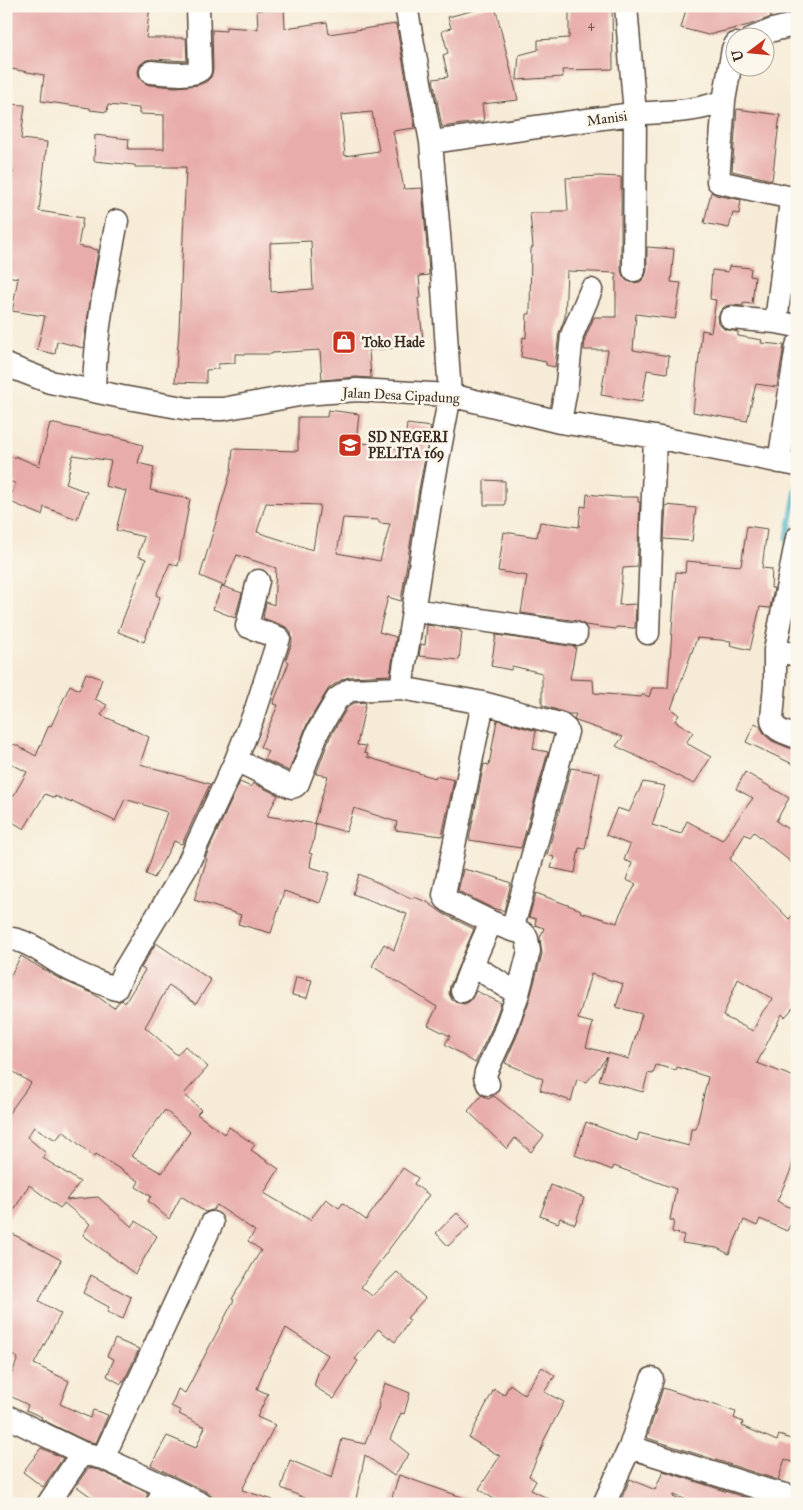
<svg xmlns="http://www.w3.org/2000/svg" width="803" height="1510" viewBox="0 0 803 1510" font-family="'IM FELL Great Primer',serif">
  <rect width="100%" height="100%" fill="#fbf7ec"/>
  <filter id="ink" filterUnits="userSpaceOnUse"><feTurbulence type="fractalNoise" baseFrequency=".02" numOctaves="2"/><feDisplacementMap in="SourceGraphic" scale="10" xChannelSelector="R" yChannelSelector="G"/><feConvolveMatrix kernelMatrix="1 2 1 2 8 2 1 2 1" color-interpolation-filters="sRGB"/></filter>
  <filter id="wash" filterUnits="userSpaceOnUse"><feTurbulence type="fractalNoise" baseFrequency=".0096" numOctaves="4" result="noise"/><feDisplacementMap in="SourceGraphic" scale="20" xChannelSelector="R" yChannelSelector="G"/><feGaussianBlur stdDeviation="1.12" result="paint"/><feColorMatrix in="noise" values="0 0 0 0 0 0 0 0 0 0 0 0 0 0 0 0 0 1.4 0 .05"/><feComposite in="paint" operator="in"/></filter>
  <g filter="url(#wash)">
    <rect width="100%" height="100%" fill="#f6ebd6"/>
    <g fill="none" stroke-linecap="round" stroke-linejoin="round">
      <path stroke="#46afc5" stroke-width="6" d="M787,539L797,487"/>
    </g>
    <g id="blocks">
      <path fill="#e8adab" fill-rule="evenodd" d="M6,6H150L146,38H186L187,61L152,59L146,60L140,65L138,71L139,77L143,82L149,85L176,87L198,85L206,82L211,77L213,70L212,30L226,31V27L258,29L257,10H262V6H284L285,28L327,22L329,34L396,24L415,128L393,131L404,189L422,188L428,259L429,275L419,276L421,298H418L423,339L417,340L418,346L369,350L371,378L356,377L322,380L320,350L272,353V354H235V363L218,364V369L206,370V383L175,382L179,330L186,167H135V165L94,161L95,135L129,139L128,149H164V115L139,114V108L108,105L107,112L90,110V108L41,101L44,75L6,68ZM372,112L379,151L345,156L341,115ZM311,241L313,289L271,292L270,243Z
        M490,6H495L518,100L482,104L484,121L442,127L433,79L448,77L443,55L448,53L442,31L451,28L448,17Z
        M569,6H612L613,69L562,70L563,77L517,80L519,55L538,50V40L569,38Z
        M687,6H769L771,17L749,25L708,35L681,28Z
        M6,104L25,105L21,139L47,142L39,211L83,218L78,246L98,250L83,348L57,341L55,354L37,350L45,316L12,311L18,278L6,276V223L13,171L6,170Z
        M737,109L780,115L772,180L732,171Z
        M599,176L621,177V270L623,277L627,281L633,283L640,282L645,277L647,270V247L674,249L671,282L681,283L675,319L636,314L633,350L669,356L667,373L647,370L642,402L601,395L608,350H584L585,338L594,317H616V273L567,271L565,317L559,333L555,367L546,365V362L521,357L523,337L526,338L527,314H530L531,248L533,247L530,213H552V211H568L566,178Z
        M711,192L716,195L741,200L739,214L733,213L729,228L704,223Z
        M729,266L751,268L750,276L755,277L752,304L743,303V306L732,305L725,306L721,310L718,316L719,324L724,329L738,332V336L762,340L761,343L784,345L777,387L756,384L747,421L693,412L702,330L711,332L716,300L710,299L712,270L728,272Z
        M328,410L359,414L356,442L404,449L407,424L431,427L419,489L401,601L388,597L379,632L396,637L390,675L349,677L343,679L329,688L307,724L289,771L264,759L268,751L260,747L278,705L273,704L289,662L286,660L292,642L291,632L289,629L284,626L263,618L266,602L274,605L276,568L237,555L224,586L200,576L231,471L233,449L298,451V417H327ZM266,503L320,505L313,550L257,532ZM343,518L379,520V523L390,524L380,561L337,553Z
        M50,423L129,440V441L143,445L138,463L154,467L150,490L190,499L178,566L170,563L156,595L160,597L144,642L118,632L146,559L138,556L144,537L116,530L126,491L105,486L111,461L73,455L66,484L87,492L77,519L44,507L42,515L8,501L16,484L6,479V455L15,458V456L39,466Z
        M484,480L505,481V505H484Z
        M587,494L616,497H638V502H640L637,567L623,568L619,605L636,604L635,628L616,627V629L585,625L578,621L521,613L527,576L498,571L504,532L537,537L540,522L579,527L581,506L586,507Z
        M666,505L696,508L692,541L664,539Z
        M747,526L767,529L762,568L772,569L771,588H774L770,608L760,607L750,650L730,645L731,641L697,638L671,709L679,715L675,721L693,732L686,743L711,757L694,784L616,746L623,737L576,721L574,719L576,714H569L542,705V673L512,666L511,670L491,666L496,635L576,647L570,679L593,680L594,693L641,697L643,694L649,697L652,688H668L676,572L685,573L686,561L741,566Z
        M222,586L242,593L235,618L213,609Z
        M427,625L460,630V632H462L459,660L419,656L421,644L425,645Z
        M86,673L102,679L95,699L107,705L101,715L149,737L140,764L210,784L182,844L174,841L154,878L146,874L167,812L125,799L115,821L72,801V803L55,796V798L45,794L24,829L6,818V809L27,772L6,761V758L14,744L36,756L49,725L51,726L70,685L79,690Z
        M366,702L357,745L366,746L364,753L368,754L367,757L435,778L436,776L454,780L442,836L395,830L397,822L354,808L346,832L314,823L328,776L316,774L330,737L347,708L354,703Z
        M497,720L536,731L533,749L548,752L521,848L469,840L484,764L489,765Z
        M755,723L760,726L765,735L772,741L789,748L797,749V766L746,742Z
        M571,768L600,773L585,849L579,848L575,873L551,868L554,857L547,855Z
        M745,772L789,798L776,821L797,835V867L754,832L750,837L745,834L730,859L789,919L797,911V1003L785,1017L782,1014L757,1063L797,1078V1144L791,1170L777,1201L797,1211L787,1231L760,1219L757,1226L744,1220L729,1254L717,1248L682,1243L684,1235L672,1232L674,1221L670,1220L676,1189L614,1166L612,1170L575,1155L586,1122L637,1141L639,1133L689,1146L691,1129H696L708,1077L677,1067L676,1070L656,1065L653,1074L648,1073L643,1092L599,1080L607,1057L587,1082L577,1079L571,1101L540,1090L543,1079L505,1063L516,1038L530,998L542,954L540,938L544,928L535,925L536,919L529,917L536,893L581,910L580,912L617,923L620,914L636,884L626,880L632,863L624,860L630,845L606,835L617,808L629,812L643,782L665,786L652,825L681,834L687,821L722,840L753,798L736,789ZM591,974L623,984L616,1007L642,1014L629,1059L586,1047L593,1023L578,1019ZM738,979L773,999L763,1011L753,1031L723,1016Z
        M240,782L251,787L253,783L278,795L267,816L316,824L313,843L309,853L312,854L310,867L330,873L320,903L284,891L271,933L238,924L241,915L194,900L207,859L205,858Z
        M463,869L495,877L511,883L504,911L492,908L458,891Z
        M359,874L413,899L414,897L427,902L444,914L474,929L450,986L449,994L452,1000L458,1003L465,1004L470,1001L476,991L501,1003L492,1028L475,1063L445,1044L450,1036L428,1025L437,1007L372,966L384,944L394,950L407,914L353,894Z
        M156,943L211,980L196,1004L169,985L145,1027L177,1055L185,1046L208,1067L184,1094L201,1110L197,1114L224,1134L229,1127L255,1145L251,1150L279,1169L264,1193L310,1220L326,1199L339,1208L343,1203L366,1220L403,1168L418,1178L414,1184L429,1195L361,1287L372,1296L397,1272L425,1298L407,1318L410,1320L395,1342L378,1329L355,1359L358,1361L334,1399L314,1386L319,1370L328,1355L286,1328L265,1368L257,1389L268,1394L257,1417L275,1425L242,1490L273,1500L272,1504H227L207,1492L151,1465L167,1436L196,1448L205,1427L179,1414L181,1411L171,1406L178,1389L185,1393L234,1300L232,1299L261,1250L248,1241L255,1231L217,1205L213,1210L205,1212L181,1196L169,1219L148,1201L151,1196L136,1187L139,1181L96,1154L94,1157L63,1131L56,1140L34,1127L27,1137L46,1153L43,1158L80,1182L66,1200L98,1197L132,1227L136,1221L157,1236L135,1274L83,1235L90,1224L64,1203L60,1208L29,1185L6,1223V1117L31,1083L6,1067V984L21,956L58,978L92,993L114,1008L120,1001L122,1000L125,1003L145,970L141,968ZM165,1110L190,1132L162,1173L131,1156Z
        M296,977L312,980L307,998L292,995Z
        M482,1095L488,1099L494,1096L544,1136L531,1152L515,1138L507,1149L468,1111Z
        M551,1185L584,1198L575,1224L560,1218L558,1223L540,1216Z
        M457,1213L470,1226L448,1246L436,1233Z
        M11,1233L61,1260L39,1301L61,1314L34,1364L69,1381L60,1404L90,1418L93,1410L108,1415L96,1443L86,1441L41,1419L42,1417L26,1410L28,1405L6,1394V1388L18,1358L6,1352V1241Z
        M91,1275L131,1297L123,1319L107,1312L109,1307L83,1293Z
        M115,1339L139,1349L124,1381L123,1380L121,1384L107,1376L114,1359L107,1356Z
        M542,1367L555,1376L544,1392L564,1402L543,1442L544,1443L529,1476L536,1481L531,1490L559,1504H501L479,1489L500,1456L469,1438L494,1389L504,1395L510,1384L524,1394Z
        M385,1383L410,1393L404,1414L401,1413L390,1439L409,1454L394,1476L365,1455L355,1504H319L281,1488L290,1460L332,1478L342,1439L365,1444L380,1404H378Z
        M663,1388L736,1412L734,1418L743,1422L742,1426L777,1441L779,1435L797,1441V1464L785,1459L778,1480L647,1438Z
        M41,1448L63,1458L43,1487L23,1472Z
        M88,1468L99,1470L148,1493L144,1504H101L76,1486Z
        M663,1471L765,1504H766H698L674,1495L673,1497L689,1504H619L630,1479L655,1490Z
        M399,1475L473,1501V1504H390Z"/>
    </g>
  </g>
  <g filter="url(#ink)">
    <use href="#blocks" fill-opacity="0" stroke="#57473a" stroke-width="1"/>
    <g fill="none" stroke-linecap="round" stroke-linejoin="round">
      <g stroke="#57473a" stroke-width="25">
        <path id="minor" d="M406,6L431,142L441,258L450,395L432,491L401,688L483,703L560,724L566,729L567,732L512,930L523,933L525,935L527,939L529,951L518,994L504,1033L486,1072L485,1077L488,1084
          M626,6L635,114L634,270
          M753,38L773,30L797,24
          M151,72C164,73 190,77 200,70L198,6
          M724,101L718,181L719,182L792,198
          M431,142C498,133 566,122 634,114C666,111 693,113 724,101L733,49L736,44
          M797,196L792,198L791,201L776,322L797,326
          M731,318L776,322
          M6,365L50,382L122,397L189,409H223L304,394L357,390L450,395L560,422L655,437L797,465
          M94,391C95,334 106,278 117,221
          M560,422L567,383L572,335L591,290
          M779,462L797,346
          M797,538L775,650L797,655
          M413,610L576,634
          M648,633L655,437
          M775,650V684L772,719C773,730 784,732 794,736
          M483,703L444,895L446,899L450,902L491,922L512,930
          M236,760L285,784L292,787L295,786L298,783L318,731L337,699L350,690L401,688
          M6,938C32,940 50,960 73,971C87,978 102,983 116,989L124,971L186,868L236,760L256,709L279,638L247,626L258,581
          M472,965L491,922
          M462,991L472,965L518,994
          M6,1416L82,1453
          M630,1447L769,1491L797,1498
          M103,1458L212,1223
          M164,1486L201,1504
          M48,1504L82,1453L103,1458L164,1486L160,1498L157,1504
          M604,1504L630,1447L652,1379"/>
      </g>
      <use href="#minor" stroke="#fff" stroke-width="22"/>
    </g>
  </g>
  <defs>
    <g id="shop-square" transform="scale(1.25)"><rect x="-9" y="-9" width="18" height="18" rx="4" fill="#c8321e" stroke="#fbf7ec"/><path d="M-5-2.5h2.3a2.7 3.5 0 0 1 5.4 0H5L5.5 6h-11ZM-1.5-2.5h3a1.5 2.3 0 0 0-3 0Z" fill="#fff"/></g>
    <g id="school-square" transform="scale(1.25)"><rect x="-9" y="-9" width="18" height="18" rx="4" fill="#c8321e" stroke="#fbf7ec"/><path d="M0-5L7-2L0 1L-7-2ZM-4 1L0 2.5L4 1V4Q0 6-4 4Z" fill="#fff"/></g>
  </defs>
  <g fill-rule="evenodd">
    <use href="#shop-square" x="344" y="342"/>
    <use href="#school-square" x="350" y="445"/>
  </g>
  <g text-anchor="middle" stroke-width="5" stroke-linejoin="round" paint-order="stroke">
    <g font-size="11" fill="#664b41">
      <text x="591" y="28">4</text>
    </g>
    <g font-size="14" fill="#3b2a1e" stroke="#fbf7ec">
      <text transform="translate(607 118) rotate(-8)" y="5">Manisi</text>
      <text transform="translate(401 395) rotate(3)" y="5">Jalan Desa Cipadung</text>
    </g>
    <g font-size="14" font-weight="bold" fill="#3b2a1e" stroke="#fbf7ec" text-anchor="start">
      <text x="362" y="347">Toko Hade</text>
      <text x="368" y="442">SD NEGERI<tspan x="368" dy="16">PELITA 169</tspan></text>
    </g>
  </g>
  <rect width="803" height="1510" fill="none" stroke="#fbf7ec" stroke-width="25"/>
  <g transform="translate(750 52) rotate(254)"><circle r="24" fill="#fbf7ec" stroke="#aea59a"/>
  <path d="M0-4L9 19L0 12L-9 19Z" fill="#c8321e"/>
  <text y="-8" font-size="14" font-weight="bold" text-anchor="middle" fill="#3b2a1e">U</text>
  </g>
</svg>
